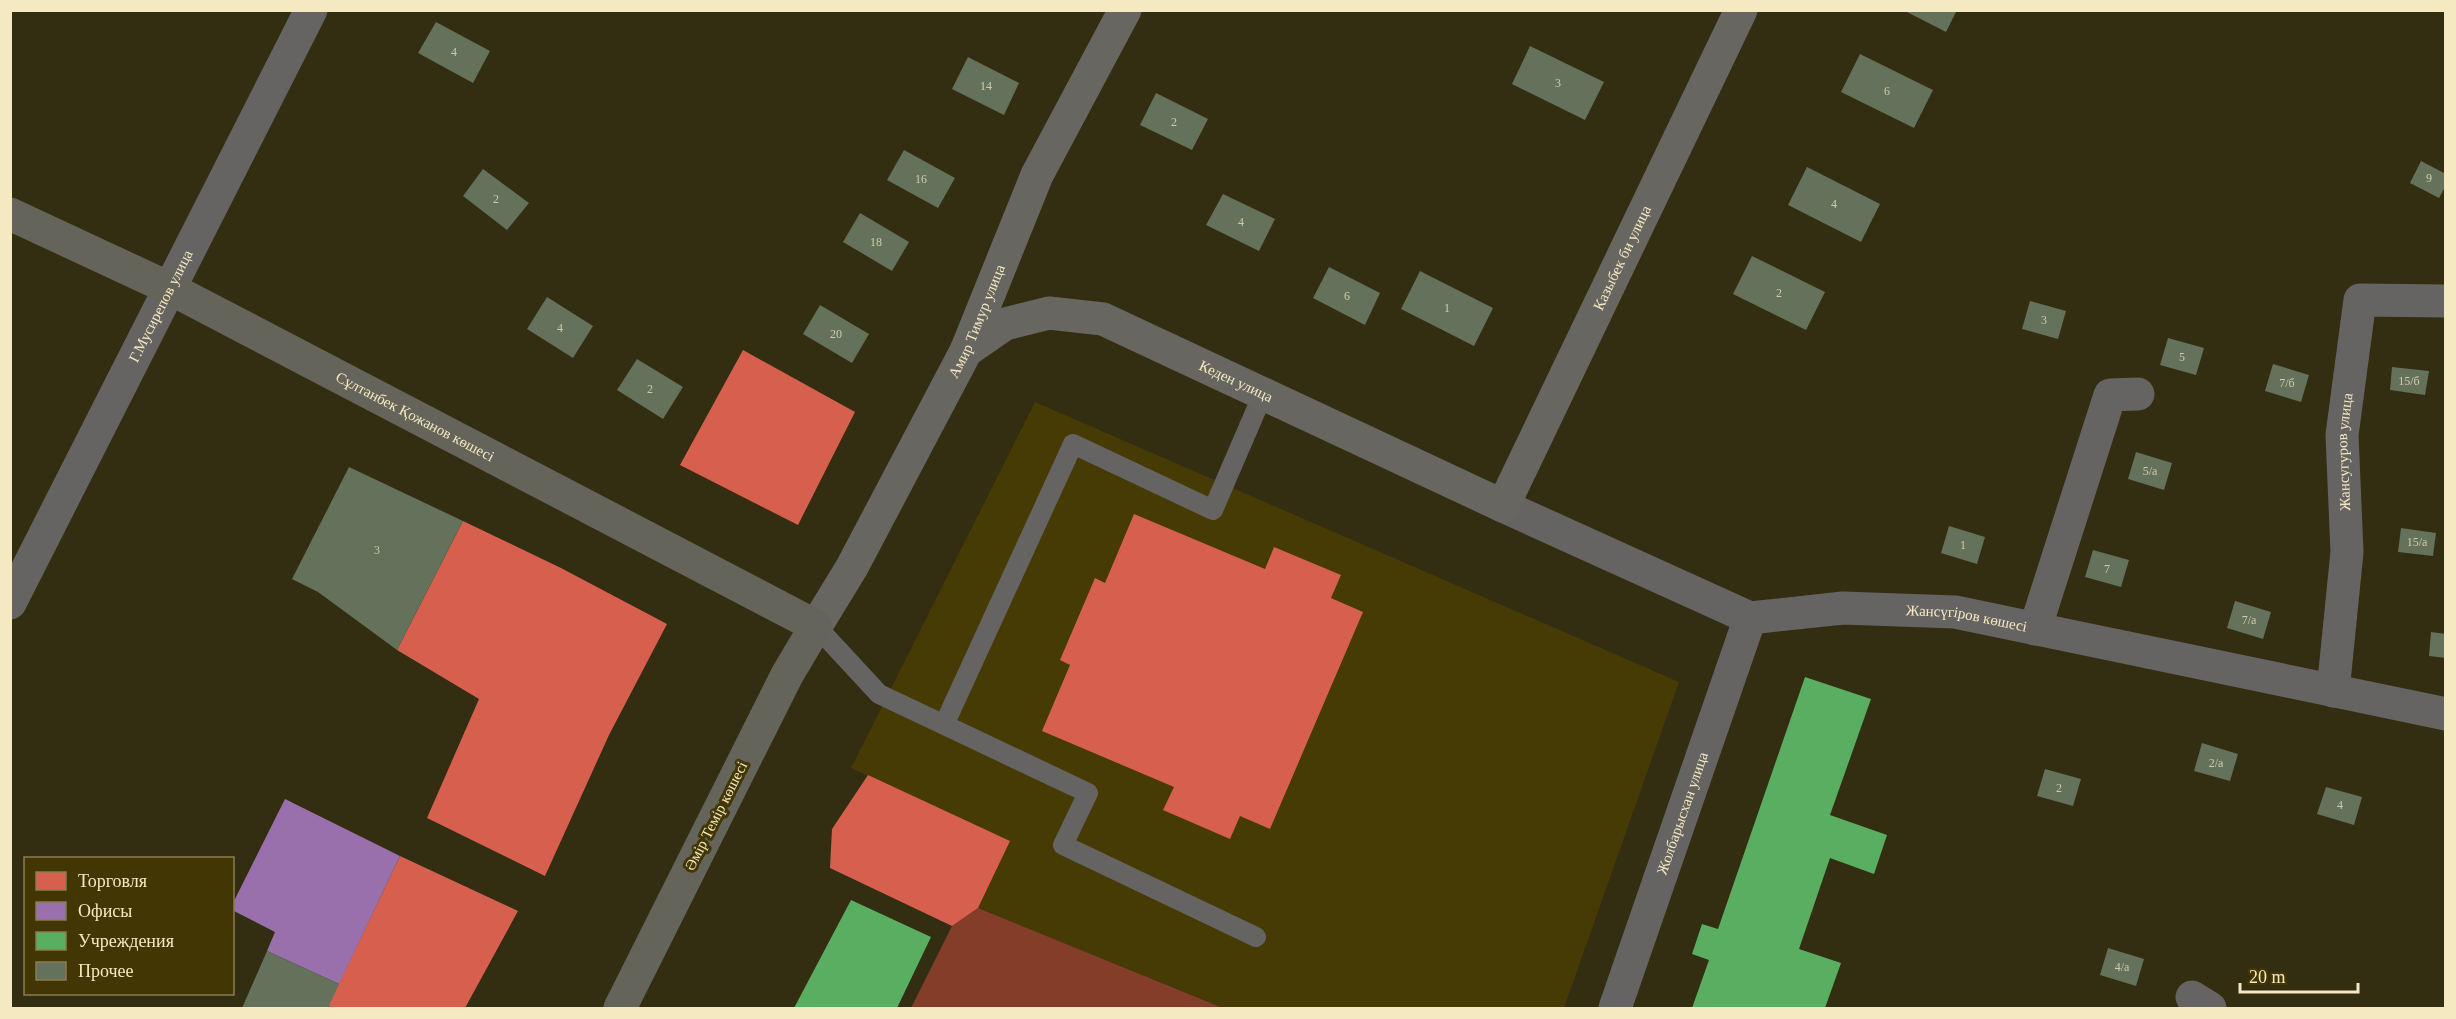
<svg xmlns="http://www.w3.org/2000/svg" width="2456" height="1019" viewBox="0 0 2456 1019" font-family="'Times New Roman',serif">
  <rect width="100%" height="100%" fill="#332d12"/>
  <path fill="#463a05" d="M1035,402L1679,682L1564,1008H1223L978,908L910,795L851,768Z"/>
  <path fill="#833d28" d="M978,908L1223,1008H911L952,926Z"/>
  <path fill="#d6604d" d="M743,350L855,412L798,525L680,465Z
    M1134,514L1265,569L1274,547L1341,575L1331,598L1363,612L1270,829L1240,816L1230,839L1163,810L1174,787L1042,731L1070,665L1060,660L1095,578L1105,583Z
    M463,521L561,568L667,624L609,735L545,876L427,818L479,699L397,650Z
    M868,775L1010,841L978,908L952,926L830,868L832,829Z
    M400,856L518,911L465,1008H333L328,1006Z"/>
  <path fill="#9970ab" d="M285,799L400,856L339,984L267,951L275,932L232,910V905Z"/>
  <path fill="#5aae61" d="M1805,677L1871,699L1830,815L1887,835L1874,874L1830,858L1799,949L1841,963L1825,1008H1692L1709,960L1692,954L1702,924L1718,929Z
    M851,900L931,937L897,1008H794Z"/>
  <path fill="#64715b" d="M1903,10H1957L1946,32Z
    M436,22L490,51L473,83L418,53Z
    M1530,46L1604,82L1585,120L1512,84Z
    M1860,54L1933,90L1914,128L1841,92Z
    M968,57L1019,83L1004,115L952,89Z
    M1156,93L1208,119L1192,150L1140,125Z
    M904,150L955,178L938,208L887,180Z
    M2421,161L2446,174V185L2439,198L2410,183Z
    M1807,167L1880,204L1861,242L1788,205Z
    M483,169L529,203L507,230L463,196Z
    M1223,194L1275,219L1259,251L1206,225Z
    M860,213L909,242L892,271L843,242Z
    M1752,256L1825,292L1806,330L1733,294Z
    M1329,267L1380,293L1365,325L1313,298Z
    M1420,271L1493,308L1474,346L1401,309Z
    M547,297L593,326L573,358L527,329Z
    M2030,301L2066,311L2058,339L2022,329Z
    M820,305L869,334L852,363L803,334Z
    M2168,338L2204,348L2196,375L2160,365Z
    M637,359L683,387L663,419L617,390Z
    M2273,364L2309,375L2301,402L2265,391Z
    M2392,367L2429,371L2425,395L2390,390Z
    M2136,452L2172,463L2164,490L2128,479Z
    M349,467L463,521L397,650L318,592L292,579Z
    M1949,526L1985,537L1977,564L1941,553Z
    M2401,528L2436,533L2433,556L2398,552Z
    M2093,550L2129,560L2121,587L2085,577Z
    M2235,601L2271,612L2263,639L2227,628Z
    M2431,632L2446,634V658L2429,656Z
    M2202,743L2238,754L2230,781L2194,771Z
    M2045,769L2081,779L2073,806L2037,796Z
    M2326,787L2362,797L2354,825L2317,814Z
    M2108,948L2144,959L2136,986L2100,975Z
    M267,951L339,984L328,1008H242Z"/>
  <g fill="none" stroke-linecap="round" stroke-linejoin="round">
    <path stroke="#666462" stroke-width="20" d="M816,626L879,694L1088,793L1063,845L1256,937
      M944,725L1073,444L1213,510L1263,394"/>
    <g stroke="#666462" stroke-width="33">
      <path id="s1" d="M1503,506L1750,618L1843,608L1955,612L2446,714"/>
      <path id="s2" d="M10,603L311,10"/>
      <path d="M2035,629L2110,395L2138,394"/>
      <path id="s3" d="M2333,691L2347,552L2342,435L2360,300L2446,301"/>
      <path d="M2192,997L2210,1008"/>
      <path id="s4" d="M1615,1008L1750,618"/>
    </g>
    <g stroke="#686661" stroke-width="33">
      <path id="s5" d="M966,351L1005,324L1049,313L1103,319L1503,506L1741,10"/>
      <path id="s6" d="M816,626L852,567L966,351L1037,175L1125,10"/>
    </g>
    <path stroke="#65645a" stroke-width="33" id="s7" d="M10,214L169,288L816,626L787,675L620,1008"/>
  </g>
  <g text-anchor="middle" stroke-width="6" stroke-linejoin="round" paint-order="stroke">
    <g font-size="12" fill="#d0cba7">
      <text x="454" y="56">4</text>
      <text x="1558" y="87">3</text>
      <text x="986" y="90">14</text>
      <text x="1887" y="95">6</text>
      <text x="1174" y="126">2</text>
      <text x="2429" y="182">9</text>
      <text x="921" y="183">16</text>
      <text x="496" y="203">2</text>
      <text x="1834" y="208">4</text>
      <text x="1241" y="226">4</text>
      <text x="876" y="246">18</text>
      <text x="1779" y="297">2</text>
      <text x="1347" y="300">6</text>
      <text x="1447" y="312">1</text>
      <text x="2044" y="324">3</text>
      <text x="560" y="332">4</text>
      <text x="836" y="338">20</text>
      <text x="2182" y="361">5</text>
      <text x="2409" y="385">15/б</text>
      <text x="2287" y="387">7/б</text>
      <text x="650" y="393">2</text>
      <text x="2150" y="475">5/a</text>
      <text x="2417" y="546">15/а</text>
      <text x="1963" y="549">1</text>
      <text x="377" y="554">3</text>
      <text x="2107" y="573">7</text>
      <text x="2249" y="624">7/а</text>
      <text x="2216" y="767">2/а</text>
      <text x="2059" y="792">2</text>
      <text x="2340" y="809">4</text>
      <text x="2122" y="971">4/а</text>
    </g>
    <g font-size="15" fill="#f4e9c0" stroke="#413604">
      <text dy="5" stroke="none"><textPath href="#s5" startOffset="864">Казыбек би улица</textPath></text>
      <text dy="5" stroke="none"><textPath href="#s2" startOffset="333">Г.Мусирепов улица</textPath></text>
      <text dy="5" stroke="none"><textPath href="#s6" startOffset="345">Амир Тимур улица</textPath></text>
      <text dy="5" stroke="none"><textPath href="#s5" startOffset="294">Кеден улица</textPath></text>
      <text dy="5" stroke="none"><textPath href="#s7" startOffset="453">Сұлтанбек Қожанов көшесі</textPath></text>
      <text dy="5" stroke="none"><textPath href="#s3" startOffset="240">Жансугуров улица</textPath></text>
      <text dy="5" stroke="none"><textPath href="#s1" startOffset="489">Жансүгіров көшесі</textPath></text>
      <text dy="5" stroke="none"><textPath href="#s4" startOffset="206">Жолбарысхан улица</textPath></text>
      <text transform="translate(716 816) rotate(-63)" y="5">Әмір Темір көшесі</text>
    </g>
  </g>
  <rect width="2456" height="1019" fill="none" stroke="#f4e9c0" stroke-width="24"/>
  <rect x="24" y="857" width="210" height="138" fill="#413604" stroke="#897e4f" stroke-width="1.5"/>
  <rect x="36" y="872" width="30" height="18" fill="#d6604d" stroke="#897e4f" stroke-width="1.5"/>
  <text x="78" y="887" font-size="18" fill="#f4e9c0">Торговля</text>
  <rect x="36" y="902" width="30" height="18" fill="#9970ab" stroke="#897e4f" stroke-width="1.5"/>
  <text x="78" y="917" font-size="18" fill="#f4e9c0">Офисы</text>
  <rect x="36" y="932" width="30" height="18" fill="#5aae61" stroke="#897e4f" stroke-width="1.5"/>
  <text x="78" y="947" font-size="18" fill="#f4e9c0">Учреждения</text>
  <rect x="36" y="962" width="30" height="18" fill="#64715b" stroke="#897e4f" stroke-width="1.5"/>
  <text x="78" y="977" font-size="18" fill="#f4e9c0">Прочее</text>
  <path d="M2240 983v9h118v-9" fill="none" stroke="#f4e9c0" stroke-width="3"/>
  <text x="2249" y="983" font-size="18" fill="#f4e9c0" stroke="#413604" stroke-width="4.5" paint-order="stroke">20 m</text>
</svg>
